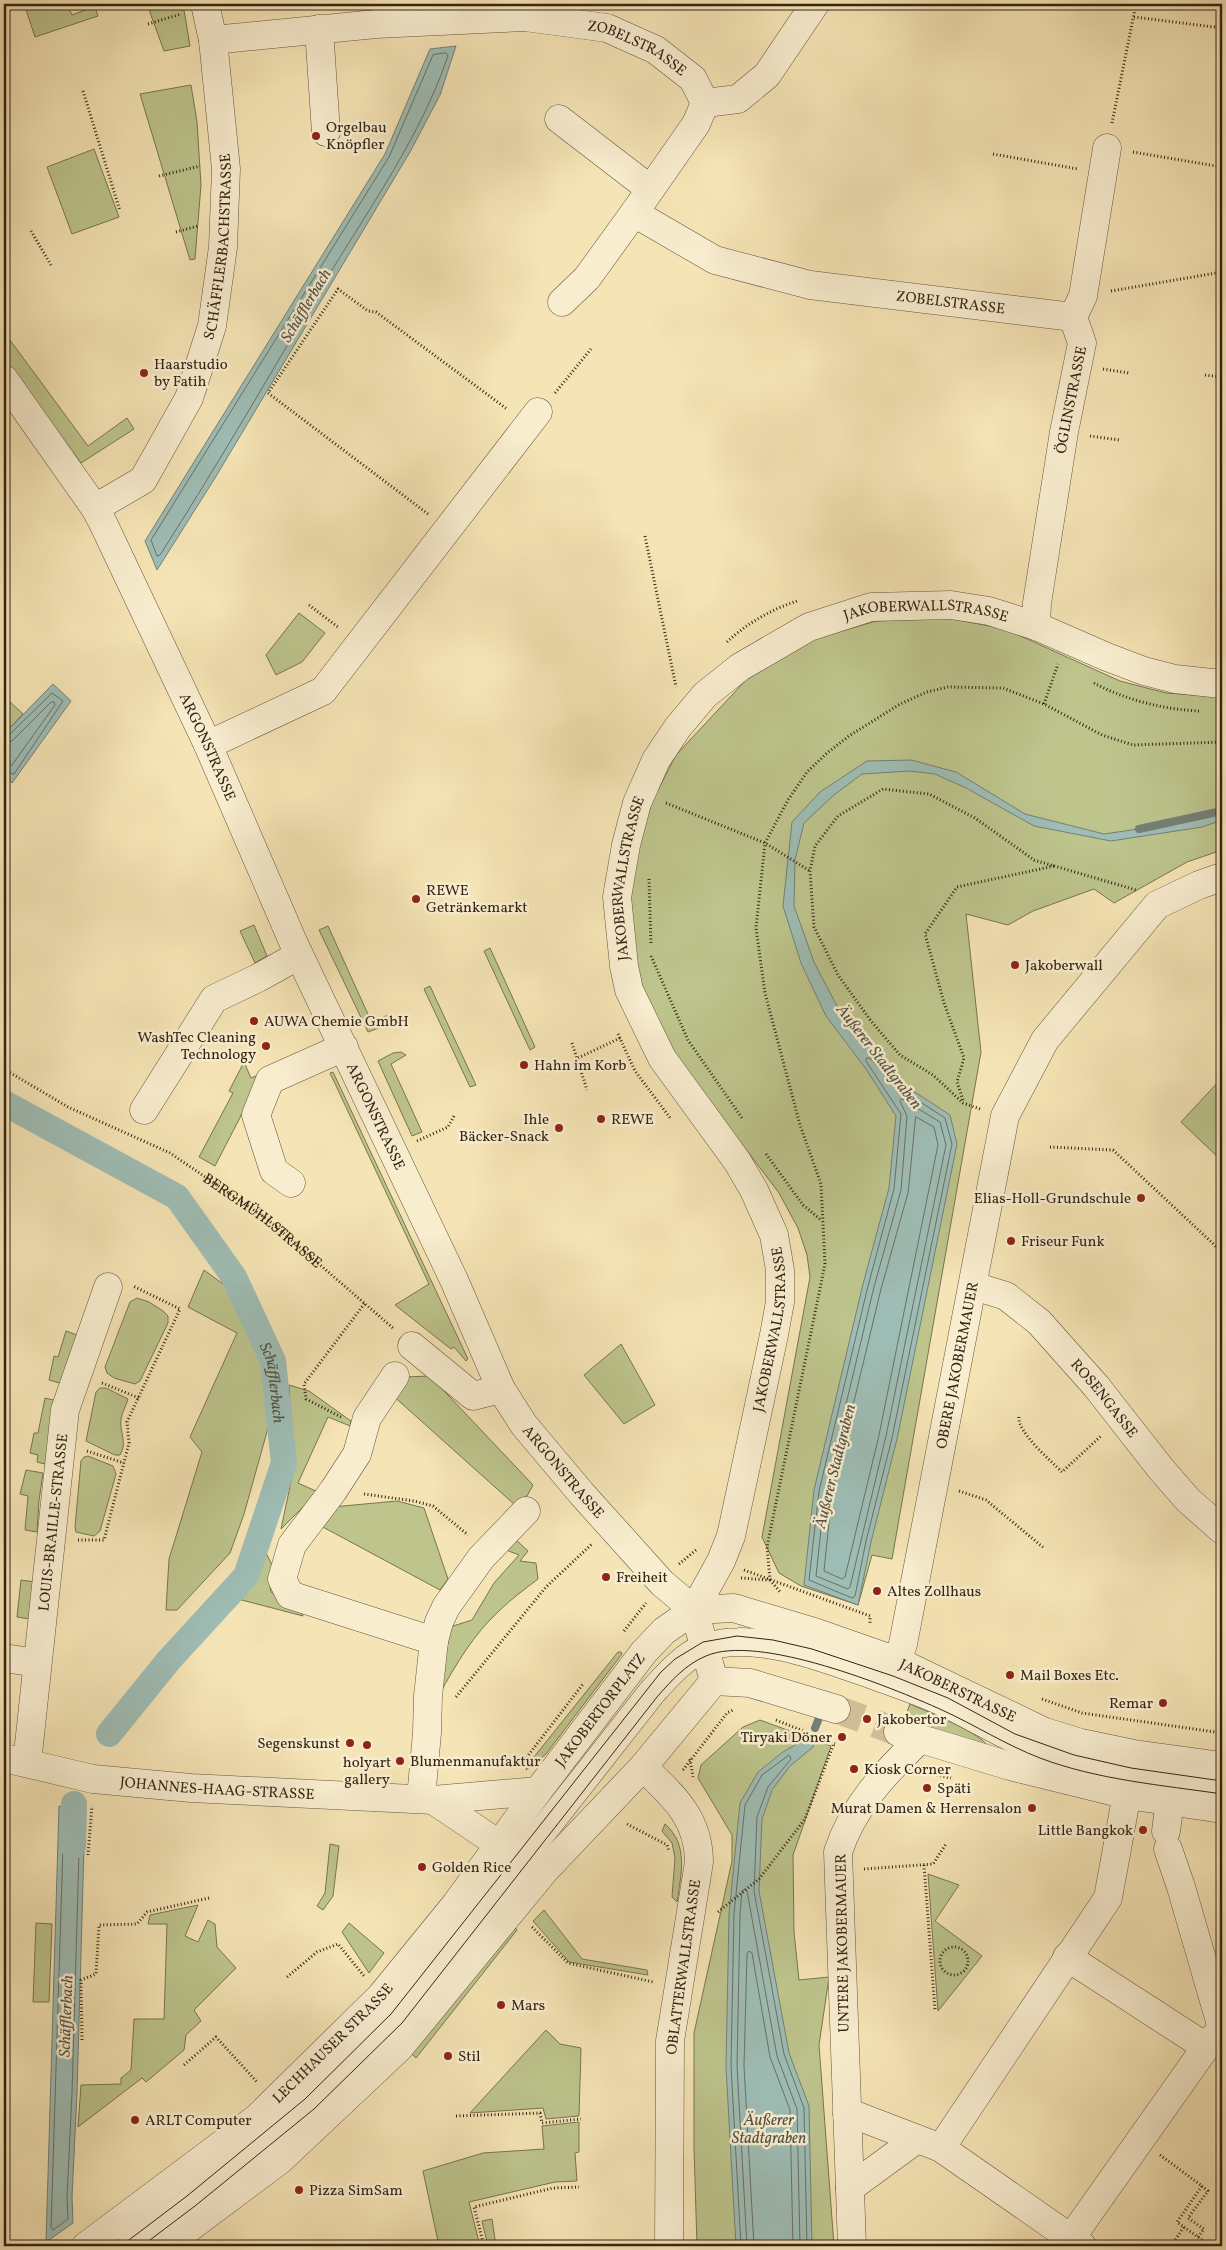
<svg xmlns="http://www.w3.org/2000/svg" width="1226" height="2250" viewBox="0 0 1226 2250" font-family="Vollkorn,serif">
  <rect width="100%" height="100%" fill="#f5e4b5"/>
  <filter id="stains"><feTurbulence type="fractalNoise" baseFrequency=".004" numOctaves="4"/><feColorMatrix values="0 0 0 0 .2 0 0 0 0 .09 0 0 0 0 .02 0 0 0 .5 -.17"/></filter>
  <radialGradient id="worn" r=".72"><stop offset=".6" stop-color="#630" stop-opacity="0"/><stop offset="1" stop-color="#630" stop-opacity=".3"/></radialGradient>
  <path fill="#bdc48c" stroke="#797450" d="M24,4H67L72,15L85,10L83,4H94L98,16L35,37Z
    M147,4H183L190,46L164,51Z
    M191,85L197,122L201,185L195,259L190,260L140,94Z
    M94,149L119,217L72,234L47,167Z
    M4,332L88,446L127,418L134,429L81,463L4,359Z
    M299,613L325,633L302,662L276,675L266,655Z
    M947,618L1005,629L1120,681L1166,693L1222,697V850L1187,862L1114,903L1094,889L1033,911L1008,925L966,914L981,1052L892,1559L872,1555L858,1605L801,1586L779,1573L762,1537L810,1277L807,1255L798,1228L779,1193L673,1053L639,987L629,894L638,839L655,796L676,755L746,680L815,639L876,621Z
    M8,700L23,714L4,734V705Z
    M254,925L267,956L255,963L240,931Z
    M328,926L372,1023L388,1015L389,1020L384,1026L368,1032L319,930Z
    M490,948L535,1047L530,1050L484,951Z
    M430,986L476,1085L470,1087L424,989Z
    M401,1052L406,1055L391,1064L422,1132L412,1136L378,1061L393,1053Z
    M244,1062L251,1078L263,1073L215,1166L199,1157L233,1093L229,1091Z
    M333,1072L468,1359L466,1361L454,1347L451,1349L395,1305L429,1284L330,1073Z
    M1222,1078V1161L1181,1122Z
    M204,1270L226,1286L266,1360L270,1421L244,1514L230,1553L177,1610H166L169,1559L202,1452L190,1437L237,1333L188,1307Z
    M137,1298L149,1302L163,1311L168,1316V1323L140,1381L135,1384L114,1378L107,1373L105,1367L130,1302Z
    M66,1331L82,1337L63,1384L49,1380L54,1356L58,1357Z
    M621,1344L655,1405L624,1424L584,1375Z
    M430,1376L533,1485L527,1496L515,1505L390,1393L404,1377Z
    M289,1385L309,1391L351,1421L350,1426L328,1417L298,1483L318,1492L281,1529L293,1472Z
    M100,1388H106L128,1399C126,1406 122,1412 121,1419C119,1431 128,1443 120,1455H115L86,1441L96,1392Z
    M45,1398L58,1401L45,1464L37,1462L38,1455L30,1453L34,1433H38Z
    M88,1456L113,1466L116,1474L100,1531L94,1536L76,1532L75,1527L81,1461L84,1457Z
    M26,1470L43,1473L39,1500L37,1532L25,1530L28,1496L20,1494Z
    M397,1501L424,1508L448,1579L440,1590L321,1526L332,1507Z
    M513,1537L528,1551L520,1561L536,1563L538,1579C525,1589 511,1599 499,1611C474,1634 456,1664 439,1695L450,1627L472,1620L494,1583L519,1555L501,1548Z
    M266,1553L273,1567L270,1586L271,1592L301,1612L303,1616L238,1599L251,1583Z
    M21,1580L35,1582L30,1619L17,1617Z
    M618,1652H621L622,1654L546,1754L526,1770L530,1762Z
    M910,1704C925,1711 986,1734 989,1749L901,1728Z
    M760,1720L831,1746L793,1855L794,1932L799,1980L829,1977L819,2045L834,2246H697L694,2147V2033L732,1861V1835L698,1778L701,1765L743,1727Z
    M665,1824C689,1845 681,1874 677,1902L672,1897L675,1858L672,1843L662,1831Z
    M330,1844L339,1846L333,1896L323,1910L317,1906L325,1893Z
    M928,1874L959,1885L935,1921L982,1956L938,2011Z
    M198,1905L185,1936L198,1942L208,1920L215,1924L217,1947L236,1968L194,2010L201,2021L186,2035L184,2050L146,2082L142,2078L78,2127L81,2085L121,2084V2078L131,2070L134,2019H164L167,1924H148L150,1915Z
    M544,1910L582,1959L647,1970L648,1975L569,1962L533,1921Z
    M36,1923L52,1924L49,2002H33Z
    M349,1923L384,1953L369,1973L342,1932Z
    M514,1926L517,1930L416,2058L412,2054Z
    M546,2030L560,2044L581,2048L579,2116L546,2119L543,2108L470,2113Z
    M579,2122V2152L575,2153L577,2181L555,2182L469,2202L480,2246H439L423,2171L483,2153L544,2149L542,2126Z
    M492,2219L496,2246H488L482,2221Z"/>
  <path fill="#9ebdb5" stroke="#748075" d="M456,46L440,95L410,152L215,478L157,570L145,541L385,154L430,49Z
    M53,684L71,701L12,783L4,774V734Z
    M911,760L956,772L1025,814L1104,834L1179,823L1222,807V820L1202,827L1111,841L1034,826L966,788L935,774L910,771L862,774L834,795L804,823L795,860L794,906L814,962L847,1025L901,1083L950,1115L957,1144L897,1439L871,1542L858,1605L804,1585L814,1490L863,1284L889,1188L896,1116L866,1069L826,1016L801,963L783,906L792,822L820,792L867,761Z
    M807,1738L815,1741L813,1747L790,1766L772,1790L762,1819L759,1891L789,2053L809,2106L812,2246H736L726,2067L729,1914L740,1803L758,1772L783,1752Z
    M59,1806L85,1812L77,2093L72,2197L73,2223L46,2242Z"/>
  <g fill="none" stroke-linecap="round" stroke-linejoin="round">
    <path stroke="#6a7065" stroke-width="1" d="M446,53L448,56C421,135 372,204 329,275C273,369 219,463 160,555L157,556L151,540L389,157L433,55Z
      M4,737L9,735L52,693L63,701L14,774L4,771
      M4,743L12,741L51,702H54L55,705L12,765H4
      M867,1058H870L897,1087L945,1118L952,1144L892,1438L866,1541L855,1596L852,1598L809,1580L819,1491L868,1286L894,1189L901,1114L866,1061Z
      M902,1099L940,1122L946,1145L886,1436L850,1587L848,1589L816,1576L825,1492L874,1287L901,1190L907,1116L900,1101Z
      M916,1117L934,1127L938,1145L879,1435L845,1577L842,1579L824,1571L832,1493L881,1289L908,1193Z
      M67,1813L80,1818L72,2093L67,2197L68,2219L53,2230L51,2227L64,1815Z
      M741,2246L731,2066L734,1914L745,1805L762,1775L789,1755L791,1759L768,1787L757,1817L754,1891L784,2054L804,2108L807,2246
      M747,2246L737,2066L740,1914L742,1891L745,1889L747,1891L777,2056L797,2109L800,2246
      M754,2246L744,2066L747,1954L749,1951L752,1953L770,2057L790,2110L793,2246"/>
    <path stroke="#748075" stroke-width="8" d="M1139,829L1222,811
      M815,1728L819,1718"/>
    <g stroke="#9ebdb5" stroke-width="26">
      <path id="s1" d="M4,1103L177,1197L234,1277L273,1361L284,1463L246,1576L169,1660L109,1734"/>
      <path d="M73,1846L74,1804"/>
    </g>
    <path stroke="#cfbe95" stroke-width="28" stroke-dasharray="28 14" stroke-linecap="butt" d="M836,1709L898,1732"/>
    <g stroke="#65543d" stroke-width="29">
      <g id="minor">
        <path d="M319,29L326,132"/>
        <path id="s3" d="M213,40L376,24L525,17L540,19L607,28L656,50L693,79L705,103L696,124L634,213L715,260L810,285L1073,317"/>
        <path d="M705,103L738,99L767,75L815,4"/>
        <path d="M559,119L650,189"/>
        <path d="M562,302L587,278L634,213"/>
        <path id="s4" d="M4,379L95,508L103,523L208,745L294,944L454,1280L501,1389L524,1425L582,1494L662,1583L694,1610L714,1681"/>
        <path id="s5" d="M95,508L143,480L189,398L212,326L223,247L226,169L213,40L205,4"/>
        <path id="s6" d="M1036,626L1037,603L1064,432L1082,343L1073,317L1083,296L1107,148"/>
        <path d="M208,745L323,691L538,412"/>
        <path d="M144,1110L214,999L258,978L299,955"/>
        <path d="M291,1183L274,1171L256,1115L270,1080L344,1047"/>
        <path id="s7" d="M974,1286L1006,1296L1039,1322L1096,1386L1161,1469L1188,1500L1222,1530"/>
        <path d="M412,1346L473,1396L501,1389"/>
        <path d="M395,1376L367,1418L357,1454L333,1491L292,1545L282,1579L290,1595L434,1641"/>
        <path id="s8" d="M694,1610L734,1608L817,1633L897,1661L1045,1732L1081,1743L1134,1754L1222,1766"/>
        <path d="M4,1658L37,1663"/>
        <path id="s9" d="M897,1661L903,1644L1005,1116L1045,1040L1157,905L1199,885L1222,877"/>
        <path d="M714,1681L750,1683L836,1709"/>
        <path d="M898,1732L1010,1766L1127,1795L1222,1809"/>
        <path id="s10" d="M4,1758L93,1779L191,1788L433,1800L538,1791"/>
        <path id="s11" d="M27,1763L65,1410L108,1287"/>
        <path d="M643,1767C673,1796 699,1818 699,1862L670,2041L669,2246"/>
        <path d="M421,1798L427,1733L428,1696L434,1641L439,1622L446,1607L481,1558L526,1511"/>
        <path d="M433,1800L515,1855"/>
        <path d="M1166,1831L1170,1801"/>
        <path d="M1067,1957L1206,2047"/>
        <path d="M847,2114L855,2115L941,2148L1082,2246"/>
        <path d="M941,2148L1108,1898L1134,1755"/>
        <path d="M850,2188L917,2139"/>
        <path d="M1071,2238L1206,2047L1222,2028L1181,1887L1168,1849"/>
        <path id="s12" d="M86,2246L257,2118L381,1996L456,1904L538,1791L644,1652L664,1631L694,1610L721,1561L731,1536L774,1335L780,1302V1270L774,1235L754,1190L737,1161L662,1058L629,990L624,966L617,897L626,845L637,803L656,760L678,727L705,695L740,667L809,627L871,607L951,605L989,611L1036,626L1107,657L1144,671L1175,679L1222,684"/>
        <path d="M131,2246L191,2202L309,2103L396,2018L653,1691C667,1676 684,1656 704,1648C713,1645 728,1642 738,1642C781,1641 833,1661 873,1675C897,1684 923,1692 947,1704C980,1720 1010,1739 1045,1752C1101,1772 1163,1778 1222,1787"/>
        <path d="M165,2246L280,2160L399,2048L545,1870L643,1767L714,1681"/>
        <path d="M852,2246L838,1852C853,1806 885,1773 919,1740"/>
      </g>
    </g>
    <g stroke="#352415" stroke-width="3" stroke-dasharray="1 2.5" stroke-linecap="butt">
      <path d="M1134,17L1222,28"/>
      <path d="M148,24L181,14"/>
      <path d="M83,91L120,211"/>
      <path d="M1112,123L1136,4"/>
      <path d="M1133,152L1222,167"/>
      <path d="M993,154L1078,169"/>
      <path d="M159,176L200,166"/>
      <path d="M31,231L51,265"/>
      <path d="M176,232L198,226"/>
      <path d="M1111,291L1222,272"/>
      <path d="M1103,369L1129,373"/>
      <path d="M1205,375L1222,377"/>
      <path d="M555,393L591,349"/>
      <path d="M1090,436L1119,440"/>
      <path d="M428,514L268,393L338,289L368,311L376,312L507,409"/>
      <path d="M645,536L676,687"/>
      <path d="M309,605L339,628"/>
      <path d="M727,642C746,624 772,609 797,601"/>
      <path d="M1094,683C1125,700 1166,710 1201,711"/>
      <path d="M1044,704L1058,664"/>
      <path d="M666,803L765,843L810,871"/>
      <path d="M649,879L651,945"/>
      <path d="M651,956L688,1040L742,1118"/>
      <path d="M618,1034L635,1071L671,1119"/>
      <path d="M572,1043L587,1090"/>
      <path d="M578,1058L620,1038"/>
      <path id="s2" d="M4,1069L68,1107L170,1153L267,1219L393,1328"/>
      <path d="M963,1100L957,1082L964,1058L944,1003L925,934L957,887L1054,866"/>
      <path d="M980,1109L963,1103L933,1075L900,1055L871,1021L838,975L814,927L810,871L815,846L838,816L883,789L929,794L975,818L1034,860L1136,890"/>
      <path d="M417,1141L448,1127L454,1116"/>
      <path d="M1050,1147L1113,1150L1222,1252"/>
      <path d="M766,1154L803,1205L821,1220"/>
      <path d="M102,1383L139,1398"/>
      <path d="M341,1417L306,1399L304,1384L365,1303"/>
      <path d="M1019,1417C1017,1432 1051,1461 1062,1472L1102,1435"/>
      <path d="M87,1451L124,1463"/>
      <path d="M959,1491L986,1500L1044,1548"/>
      <path d="M364,1494L414,1501L433,1506L468,1535"/>
      <path d="M78,1540H104L129,1443L127,1422L180,1309L133,1286"/>
      <path d="M679,1564L696,1550"/>
      <path d="M744,1570L870,1616V1623"/>
      <path d="M741,1578L767,1580"/>
      <path d="M770,1580L767,1547L825,1264L821,1184L800,1125L765,993L756,928L765,843L788,800L807,772L827,753L849,736L900,704L927,692L948,687L1003,688L1044,704L1102,735L1133,745L1222,742"/>
      <path d="M770,1580L781,1593"/>
      <path d="M624,1631L646,1603"/>
      <path d="M456,1697L546,1587L593,1543"/>
      <path d="M1042,1699L1082,1713L1222,1733"/>
      <path d="M776,1720L835,1744"/>
      <path d="M690,1759L693,1777"/>
      <path d="M520,1766L583,1684"/>
      <path d="M683,1770L727,1713L733,1710"/>
      <path d="M923,1772L951,1778"/>
      <path d="M627,1824L667,1845L669,1851"/>
      <path d="M88,1855L92,1806"/>
      <path d="M924,1865L935,2010"/>
      <path d="M864,1869L933,1864L946,1844"/>
      <path d="M718,1912L759,1879L805,1819L834,1743"/>
      <path d="M532,1927L568,1963L653,1982"/>
      <circle cx="954" cy="1961" r="14"/>
      <path d="M287,1977L317,1952L338,1944L364,1976"/>
      <path d="M82,2040L81,1980L96,1974L99,1925L137,1924L147,1912L209,1898"/>
      <path d="M184,2065L216,2037L257,2082"/>
      <path d="M456,2116L540,2113L542,2123L581,2119"/>
      <path d="M1160,2155L1202,2186L1177,2222L1184,2227L1173,2243"/>
      <path d="M1184,2227L1202,2240"/>
      <path d="M1198,2237L1204,2229L1188,2218L1208,2191L1202,2186"/>
      <path d="M484,2246L474,2207L553,2188L579,2187"/>
    </g>
    <use href="#minor" stroke="#f8edcf" stroke-width="28"/>
    <path stroke="#352415" stroke-width="1" d="M121,2246L187,2196L305,2099L391,2014L661,1672L675,1659L703,1642L737,1636L773,1640L812,1649L893,1676L948,1698L1015,1734L1074,1755L1131,1768L1222,1781
      M142,2246L195,2206L314,2109L402,2023L657,1697C671,1681 686,1664 706,1656C758,1633 891,1687 942,1710C975,1725 1006,1745 1040,1758C1098,1780 1162,1785 1222,1794"/>
  </g>
  <g fill="#8f2418" stroke="#f8edcf" stroke-width="2">
    <circle cx="316" cy="136" r="5"/>
    <circle cx="144" cy="373" r="5"/>
    <circle cx="416" cy="899" r="5"/>
    <circle cx="1015" cy="965" r="5"/>
    <circle cx="254" cy="1021" r="5"/>
    <circle cx="266" cy="1046" r="5"/>
    <circle cx="524" cy="1065" r="5"/>
    <circle cx="601" cy="1119" r="5"/>
    <circle cx="559" cy="1128" r="5"/>
    <circle cx="1141" cy="1198" r="5"/>
    <circle cx="1011" cy="1241" r="5"/>
    <circle cx="606" cy="1577" r="5"/>
    <circle cx="877" cy="1591" r="5"/>
    <circle cx="1010" cy="1675" r="5"/>
    <circle cx="1163" cy="1703" r="5"/>
    <circle cx="867" cy="1719" r="5"/>
    <circle cx="842" cy="1737" r="5"/>
    <circle cx="350" cy="1743" r="5"/>
    <circle cx="367" cy="1745" r="5"/>
    <circle cx="400" cy="1761" r="5"/>
    <circle cx="854" cy="1769" r="5"/>
    <circle cx="927" cy="1788" r="5"/>
    <circle cx="1032" cy="1808" r="5"/>
    <circle cx="1143" cy="1830" r="5"/>
    <circle cx="422" cy="1867" r="5"/>
    <circle cx="501" cy="2005" r="5"/>
    <circle cx="448" cy="2056" r="5"/>
    <circle cx="135" cy="2120" r="5"/>
    <circle cx="299" cy="2190" r="5"/>
  </g>
  <g text-anchor="middle" stroke-width="5" stroke-linejoin="round" paint-order="stroke">
    <g font-size="15" fill="#352415" stroke="#f8edcf">
      <text dy="5" stroke="none"><textPath href="#s3" startOffset="431">ZOBELSTRASSE</textPath></text>
      <text dy="5" stroke="none"><textPath href="#s5" startOffset="305">SCHÄFFLERBACHSTRASSE</textPath></text>
      <text dy="5" stroke="none"><textPath href="#s3" startOffset="988">ZOBELSTRASSE</textPath></text>
      <text dy="5" stroke="none"><textPath href="#s6" startOffset="229">ÖGLINSTRASSE</textPath></text>
      <text dy="5" stroke="none"><textPath href="#s12" startOffset="2125">JAKOBERWALLSTRASSE</textPath></text>
      <text dy="5" stroke="none"><textPath href="#s4" startOffset="422">ARGONSTRASSE</textPath></text>
      <text dy="5" stroke="none"><textPath href="#s12" startOffset="1675">JAKOBERWALLSTRASSE</textPath></text>
      <text dy="5" stroke="none"><textPath href="#s4" startOffset="828">ARGONSTRASSE</textPath></text>
      <text dy="5" stroke="none"><textPath href="#s2" startOffset="301">BERGMÜHLSTRASSE</textPath></text>
      <text dy="5" stroke="none"><textPath href="#s12" startOffset="1180">JAKOBERWALLSTRASSE</textPath></text>
      <text dy="5" stroke="none"><textPath href="#s9" startOffset="302">OBERE JAKOBERMAUER</textPath></text>
      <text dy="5" stroke="none"><textPath href="#s7" startOffset="176">ROSENGASSE</textPath></text>
      <text dy="5" stroke="none"><textPath href="#s4" startOffset="1232">ARGONSTRASSE</textPath></text>
      <text dy="5" stroke="none"><textPath href="#s11" startOffset="242">LOUIS-BRAILLE-STRASSE</textPath></text>
      <text dy="5" stroke="none"><textPath href="#s8" startOffset="279">JAKOBERSTRASSE</textPath></text>
      <text dy="5" stroke="none"><textPath href="#s12" startOffset="748">JAKOBERTORPLATZ</textPath></text>
      <text dy="5" stroke="none"><textPath href="#s10" startOffset="216">JOHANNES-HAAG-STRASSE</textPath></text>
      <text transform="translate(842 1943) rotate(-91)" y="5">UNTERE JAKOBERMAUER</text>
      <text transform="translate(683 1967) rotate(-82)" y="5">OBLATTERWALLSTRASSE</text>
      <text dy="5" stroke="none"><textPath href="#s12" startOffset="320">LECHHAUSER STRASSE</textPath></text>
    </g>
    <g font-size="15" fill="#352415" stroke="#f8edcf" text-anchor="start">
      <text x="326" y="132">Orgelbau<tspan x="326" dy="17">Knöpfler</tspan></text>
      <text x="154" y="369">Haarstudio<tspan x="154" dy="17">by Fatih</tspan></text>
      <text x="426" y="895">REWE<tspan x="426" dy="17">Getränkemarkt</tspan></text>
      <text x="1025" y="970">Jakoberwall</text>
      <text x="264" y="1026">AUWA Chemie GmbH</text>
      <text x="256" y="1042" text-anchor="end">WashTec Cleaning<tspan x="256" dy="17">Technology</tspan></text>
      <text x="534" y="1070">Hahn im Korb</text>
      <text x="549" y="1124" text-anchor="end">Ihle<tspan x="549" dy="17">Bäcker-Snack</tspan></text>
      <text x="611" y="1124">REWE</text>
      <text x="1131" y="1203" text-anchor="end">Elias-Holl-Grundschule</text>
      <text x="1021" y="1246">Friseur Funk</text>
      <text x="616" y="1582">Freiheit</text>
      <text x="887" y="1596">Altes Zollhaus</text>
      <text x="1020" y="1680">Mail Boxes Etc.</text>
      <text x="1153" y="1708" text-anchor="end">Remar</text>
      <text x="877" y="1724">Jakobertor</text>
      <text x="832" y="1742" text-anchor="end">Tiryaki Döner</text>
      <text x="340" y="1748" text-anchor="end">Segenskunst</text>
      <text x="410" y="1766">Blumenmanufaktur</text>
      <text x="367" y="1767" text-anchor="middle">holyart<tspan x="367" dy="17">gallery</tspan></text>
      <text x="864" y="1774">Kiosk Corner</text>
      <text x="937" y="1793">Späti</text>
      <text x="1022" y="1813" text-anchor="end">Murat Damen &amp; Herrensalon</text>
      <text x="1133" y="1835" text-anchor="end">Little Bangkok</text>
      <text x="432" y="1872">Golden Rice</text>
      <text x="511" y="2010">Mars</text>
      <text x="458" y="2061">Stil</text>
      <text x="145" y="2125">ARLT Computer</text>
      <text x="309" y="2195">Pizza SimSam</text>
    </g>
    <g font-size="16" font-style="italic" fill="#545245" stroke="#f8edcf">
      <text transform="translate(305 305) rotate(-59)" y="6">Schäfflerbach</text>
      <text transform="translate(880 1056) rotate(52)" y="6">Äußerer Stadtgraben</text>
      <text dy="6" stroke="none"><textPath href="#s1" startOffset="409">Schäfflerbach</textPath></text>
      <text transform="translate(834 1466) rotate(-76)" y="6">Äußerer Stadtgraben</text>
      <text transform="translate(65 2016) rotate(-88)" y="6">Schäfflerbach</text>
      <text x="769" y="2125">Äußerer<tspan x="769" dy="18">Stadtgraben</tspan></text>
    </g>
  </g>
  <rect width="1226" height="2250" fill="none" stroke="#f5e4b5" stroke-width="20"/>
  <rect x="5" y="5" width="1216" height="2240" fill="none" stroke="#352415" stroke-width="2.5"/>
  <rect x="10" y="10" width="1206" height="2230" fill="none" stroke="#352415"/>
  <rect width="100%" height="100%" filter="url(#stains)"/>
  <rect width="100%" height="100%" fill="url(#worn)"/>
</svg>
